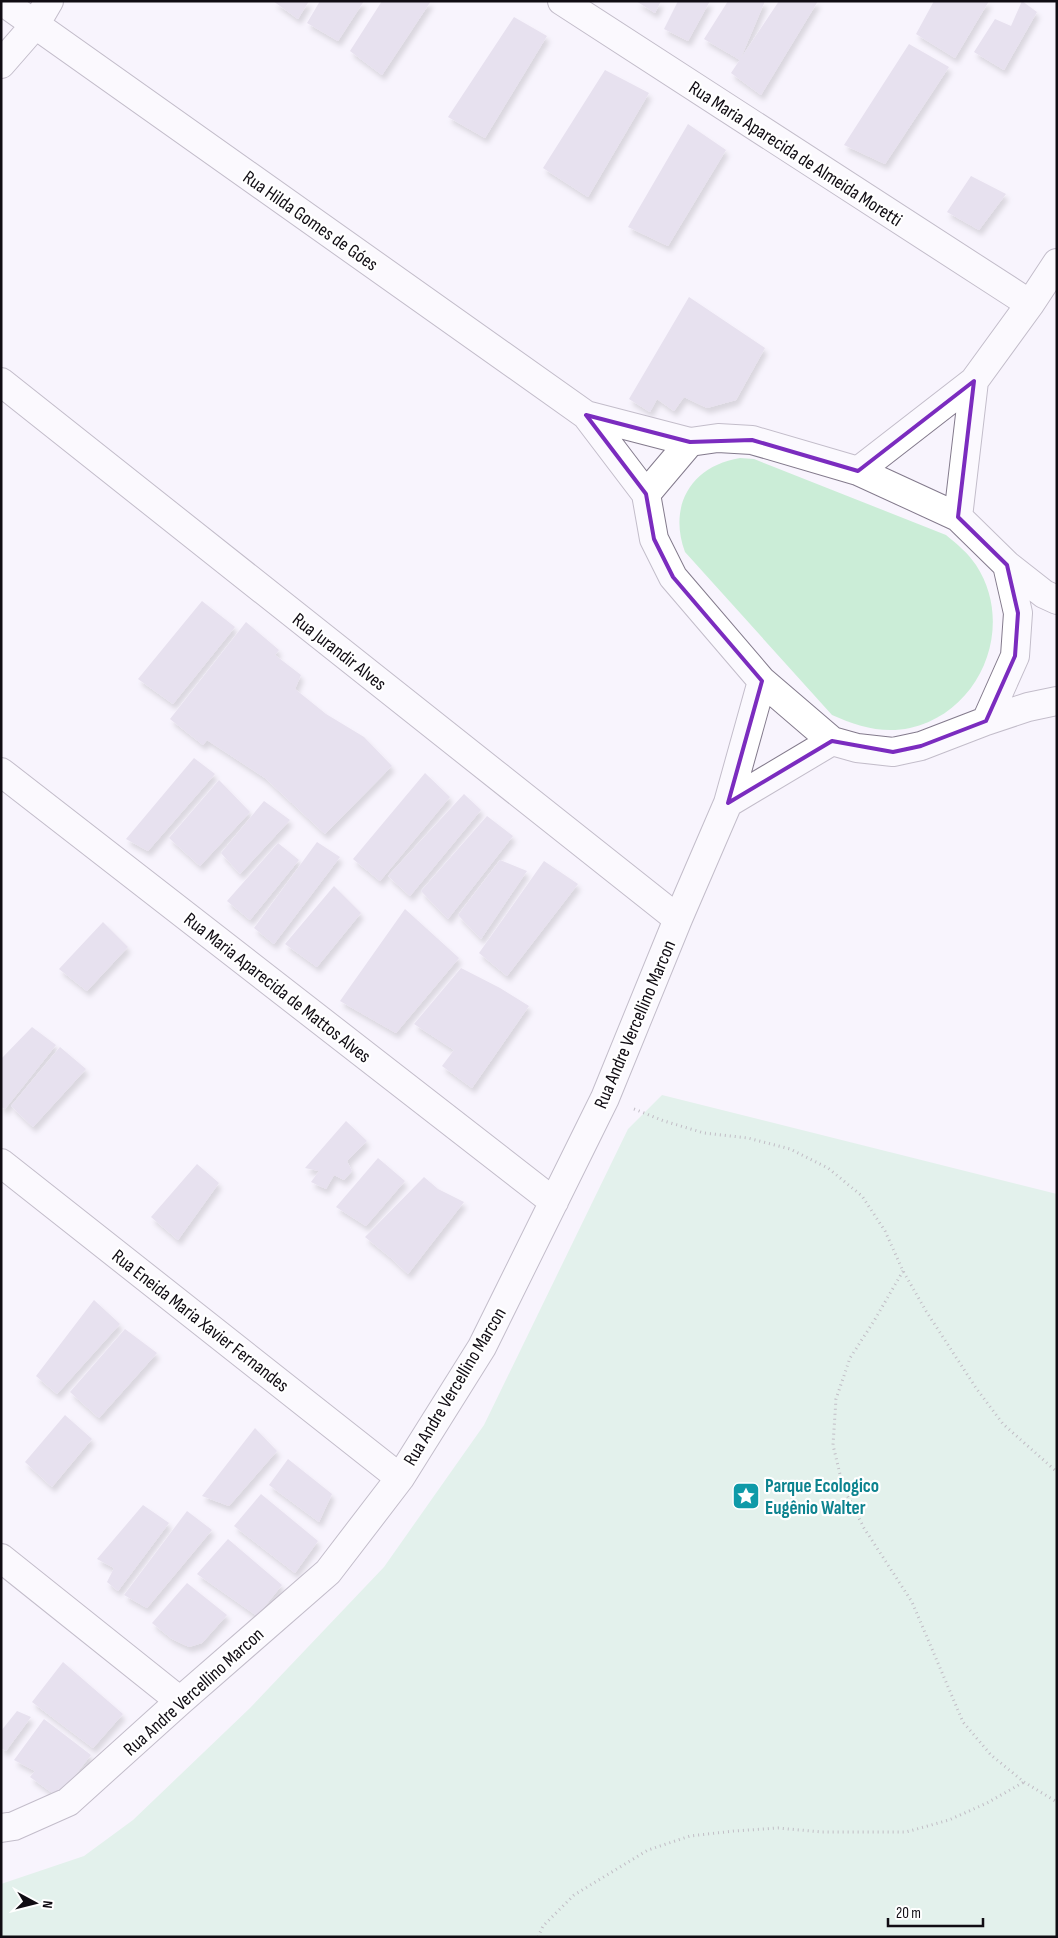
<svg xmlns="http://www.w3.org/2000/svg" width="1058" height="1938" viewBox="0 0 1058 1938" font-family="'Sofia Sans Condensed',sans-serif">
  <defs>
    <filter id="shadow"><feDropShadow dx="3" dy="5.5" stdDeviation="2.5" flood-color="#0004"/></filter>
  </defs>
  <rect width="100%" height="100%" fill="#f8f4fd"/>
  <path fill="#cbedd7" d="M740,458L754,459L946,535C957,544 968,553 976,565C1016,626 981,712 910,728C882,734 857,726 832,715L685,552C668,506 691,466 740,458Z
    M662,1095L1057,1194V1937H1V1884L84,1856L133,1820L250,1708L384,1567L484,1425L628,1129Z"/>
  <path fill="#d3c9dd" filter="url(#shadow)" d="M273,1H309L298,19Z
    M320,1H364L338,41L307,23Z
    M382,1H431L382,75L350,51Z
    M636,1H661L655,13Z
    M678,1H710L688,41L664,29Z
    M728,1H765L740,60L704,39Z
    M779,1H818L761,95L731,73Z
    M934,1H989L955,58L916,34Z
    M1022,1L1037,12L1004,70L974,52L995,19L1011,26Z
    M514,17L547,36L485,138L448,117Z
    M909,44L949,67L885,164L844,145Z
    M605,70L649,93L588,197L543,168Z
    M688,124L726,150L668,246L628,227Z
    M971,176L1006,194L979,230L947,212Z
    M689,297L765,348L736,400L707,408L684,397L674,411L657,399L650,412L629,399Z
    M202,601L235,627L173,704L138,679Z
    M246,622L279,650L275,655L301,675L295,689L326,714L364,737L392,766L325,834L265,778L207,740L203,745L170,719Z
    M194,758L215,774L148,851L126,839Z
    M425,773L450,797L380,881L353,859Z
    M219,780L250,812L200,866L169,838Z
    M464,794L481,810L410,896L388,876Z
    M264,801L290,820L240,874L221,853Z
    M487,816L513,836L448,919L421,891Z
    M317,842L340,857L274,944L254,928Z
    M278,843L299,860L250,920L227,901Z
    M500,860L527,871L481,939L458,915Z
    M544,861L578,884L507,976L479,953Z
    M334,886L361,913L317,967L285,944Z
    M405,909L459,958L396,1033L340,1001Z
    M103,922L128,947L87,991L59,969Z
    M461,968L500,988L529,1006L472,1088L442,1066L454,1050L414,1024Z
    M32,1027L56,1045L5,1109L1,1107V1059Z
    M60,1047L86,1069L33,1127L11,1106Z
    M346,1121L367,1141L347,1161L352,1171L344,1180L334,1175L326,1189L311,1182L319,1171L305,1168Z
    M378,1158L405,1181L366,1226L336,1207Z
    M197,1164L219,1183L178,1240L151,1217Z
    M424,1177L438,1189L464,1202L408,1274L391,1258L365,1237Z
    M94,1300L120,1324L57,1394L36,1376Z
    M125,1329L157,1353L99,1418L70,1392Z
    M65,1415L92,1439L52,1487L25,1462Z
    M255,1428L277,1451L229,1506L202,1496Z
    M288,1459L332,1494L319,1522L269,1485Z
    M261,1494L318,1541L295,1573L234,1526Z
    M143,1505L169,1523L118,1591L107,1582L114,1568L97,1559Z
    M187,1511L212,1530L147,1608L124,1595Z
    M228,1539L282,1585L257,1616L197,1574Z
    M187,1583L227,1615L202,1643L189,1647L172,1639L152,1623Z
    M63,1662L123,1714L93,1748L32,1702Z
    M17,1711L31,1717L6,1751L1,1748V1731Z
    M44,1719L91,1755L58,1797L30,1777L35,1771L14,1760Z"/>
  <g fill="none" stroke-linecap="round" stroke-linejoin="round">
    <g stroke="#837a8c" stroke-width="30">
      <path id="minor" d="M2,1L586,415L646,494
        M562,1L1030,304
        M1,64L35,25L49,1
        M1,382L678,919
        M586,415L690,442
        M718,438L752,440L858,471L958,517L1007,565L1018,613L1015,656L986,721L921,746L893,752L857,748L832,741L762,681L673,577L654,539L646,494L690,442Z
        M858,471L974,381L1030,304L1057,263
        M958,517L974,381
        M1007,565L1044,594L1057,600
        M986,721L1028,707L1057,701
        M1,772L554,1202
        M728,803L832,741
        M1,1163L400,1478
        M1,1558L180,1701
        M1,1828L14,1826L68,1802L180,1701L328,1572L400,1478L482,1347L605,1098L678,919L728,803L762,681"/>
    </g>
    <path stroke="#7e7a82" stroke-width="3" stroke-dasharray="1 4" stroke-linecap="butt" d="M634,1109L664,1121L704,1133L748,1138L790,1149L828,1168L862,1196L885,1231L903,1271L926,1311L976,1388L1003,1424L1057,1472
      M903,1271L874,1321L850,1358L836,1399L833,1445L843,1487L864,1528L912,1602L963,1722L991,1755L1024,1782L1057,1802
      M538,1937L543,1926L574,1895L648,1850L690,1836L734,1831L778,1828L822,1832H906L949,1820L987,1803L1024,1782"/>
    <use href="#minor" stroke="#fff" stroke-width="28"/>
  </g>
  <path d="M0 0H1058V1938H0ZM974,381L958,517L1007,565L1018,613L1015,656L986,721L921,746L893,752L832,741L728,803L762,681L673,577L654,539L646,494L586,415L690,442L752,440L858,471Z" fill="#f8f4fd" fill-opacity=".55" fill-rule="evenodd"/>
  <path fill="none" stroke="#7b2cbf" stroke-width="4" stroke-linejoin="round" d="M974,381L958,517L1007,565L1018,613L1015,656L986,721L921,746L893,752L832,741L728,803L762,681L673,577L654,539L646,494L586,415L690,442L752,440L858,471Z"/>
  <defs>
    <g id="sight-square" transform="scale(1.4375)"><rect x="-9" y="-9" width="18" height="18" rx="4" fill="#0f9aa8" stroke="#fff"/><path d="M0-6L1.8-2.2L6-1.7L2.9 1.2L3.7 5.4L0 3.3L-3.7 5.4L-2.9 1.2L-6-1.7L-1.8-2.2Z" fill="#fff"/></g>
  </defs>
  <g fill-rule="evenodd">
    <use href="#sight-square" x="746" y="1496"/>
  </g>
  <g text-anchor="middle" stroke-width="4.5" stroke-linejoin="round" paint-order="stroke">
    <g font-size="19" fill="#100c13" stroke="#fff">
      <text transform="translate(796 153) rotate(33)" y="7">Rua Maria Aparecida de Almeida Moretti</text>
      <text transform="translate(311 220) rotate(35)" y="7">Rua Hilda Gomes de Góes</text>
      <text transform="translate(340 651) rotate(38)" y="7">Rua Jurandir Alves</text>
      <text transform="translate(278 987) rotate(38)" y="7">Rua Maria Aparecida de Mattos Alves</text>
      <text transform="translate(634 1024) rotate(-67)" y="7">Rua Andre Vercellino Marcon</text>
      <text transform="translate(201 1320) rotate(38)" y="7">Rua Eneida Maria Xavier Fernandes</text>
      <text transform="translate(454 1386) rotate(-59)" y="7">Rua Andre Vercellino Marcon</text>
      <text transform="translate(193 1691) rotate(-42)" y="7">Rua Andre Vercellino Marcon</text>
    </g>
    <g font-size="19" font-weight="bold" fill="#0d838f" stroke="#fff" text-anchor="start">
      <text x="765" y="1492">Parque Ecologico<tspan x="765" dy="22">Eugênio Walter</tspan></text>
    </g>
  </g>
  <rect width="1058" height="1938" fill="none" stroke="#100c13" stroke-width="5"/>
  <g transform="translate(35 1903) rotate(97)" stroke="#ffffff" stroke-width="4" paint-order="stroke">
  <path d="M0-4L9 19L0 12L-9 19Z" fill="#100c13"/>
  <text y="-8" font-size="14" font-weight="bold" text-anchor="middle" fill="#100c13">N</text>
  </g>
  <path d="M888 1918v8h95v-8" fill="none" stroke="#100c13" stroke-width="2.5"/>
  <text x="896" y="1918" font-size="15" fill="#100c13" stroke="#ffffff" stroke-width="4" paint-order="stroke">20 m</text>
</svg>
